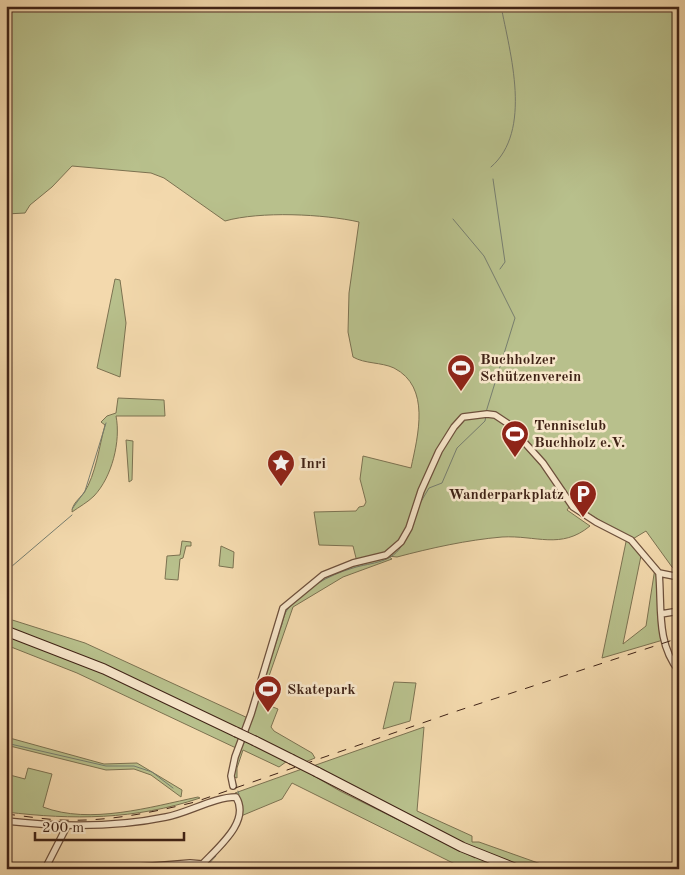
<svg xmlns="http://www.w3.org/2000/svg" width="685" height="875" viewBox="0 0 685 875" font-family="'Old Standard TT',serif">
  <rect width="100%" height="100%" fill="#f3d9ad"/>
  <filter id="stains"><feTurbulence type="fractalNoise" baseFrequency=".004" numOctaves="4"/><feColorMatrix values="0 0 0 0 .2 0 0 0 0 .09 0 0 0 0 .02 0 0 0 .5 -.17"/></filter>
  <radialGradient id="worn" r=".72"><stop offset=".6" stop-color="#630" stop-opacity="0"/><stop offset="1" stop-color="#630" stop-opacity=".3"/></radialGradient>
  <path fill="#b8c08c" stroke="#7c7251" d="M6,6H679V572L672,567L646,531L631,540L642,551L623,644L646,626L655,568L659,573L663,640L602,658L627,537L575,505L544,462L511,428L524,447L548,473L570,506L567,510L590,526C561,550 536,535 502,537C467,540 431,548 397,557L388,556L392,559L343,577L293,607L260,702L278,709L271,727L274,731L312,753L315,758L305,762L294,756L279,767L243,750L237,768V778L232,776L236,748L77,673L6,645V618L85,643L250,719L284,609L323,575L357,562L353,546L319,545L314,512L356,511L359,507L364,506L366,502L360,479L363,456L411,468C418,435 431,387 394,368C381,362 365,364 353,357L348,332L349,293L359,222C324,214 260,211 225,221L164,178L151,173L72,166L52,187L30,205L25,213L6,214Z
    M115,279L120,280L126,323L120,377L97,368Z
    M118,398L164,400L165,416H116C121,441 112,477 94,496C88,502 79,507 72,512C72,504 79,499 84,493C96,474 99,447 105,425L101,422L107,416L116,413Z
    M126,440L133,441L132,480L129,482Z
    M182,541L191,542V546H186L183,558L180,559L178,580L165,579L167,556L180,555Z
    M221,546L234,552L233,568L219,566Z
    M394,682L416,683L410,721L383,729Z
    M424,727L417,811L472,836V842H479L555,869H481L474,867L465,869L292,783L282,799L241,816L239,798L235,793L302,769L340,791L475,858L477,851L313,766Z
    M6,737L104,764L137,763L182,790L181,797L151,775L134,769L106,770L6,745Z
    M28,768L52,774L43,807C90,825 150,807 198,797L200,798C135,820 73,820 6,812V774L25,779Z"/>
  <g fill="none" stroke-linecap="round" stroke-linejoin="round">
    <path stroke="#777e6f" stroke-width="1" d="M491,167C533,131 510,53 501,6
      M493,179L505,262L500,269
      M453,219L484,256L515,318L486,412
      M419,505L429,488L442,483L457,448L485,421L486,416
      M72,509L85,491L106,423
      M11,567L72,515
      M281,627C283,622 284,613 288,609C303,589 329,575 353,568C372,562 393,564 403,543
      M265,678L279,633
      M6,743L106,766H134L152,772L173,788
      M240,751L245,741
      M235,782L237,786
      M238,791L239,794
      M218,853C232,838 248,820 240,798
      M204,869L216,856"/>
    <g stroke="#6d503c" stroke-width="8">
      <path id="minor" d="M659,573C662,607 656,643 679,671
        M659,573L679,577
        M661,614L679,611
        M233,786L231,776L235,757L251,714L283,608L323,575L353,563L386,555L401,542L409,528L421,491L439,451L454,427L463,417L487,414L495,415L507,423L543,463L573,507L596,522L631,540L659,573
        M6,821C60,827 113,828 166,817C188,813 214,797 236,797C252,823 213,851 198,869
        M45,869L67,826
        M115,869L190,863L202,864"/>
    </g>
    <g stroke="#402316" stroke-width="11">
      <path id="secondary" d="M6,631L104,669L236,732
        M255,741L291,759
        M317,772L462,847L517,869"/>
    </g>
    <use href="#minor" stroke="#f7e6ca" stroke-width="5.5"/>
    <use href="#secondary" stroke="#f7e6ca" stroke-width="9"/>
    <path stroke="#402316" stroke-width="1" stroke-dasharray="9 9" stroke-linecap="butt" d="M6,814C24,816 42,819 60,820C106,822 150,813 195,802L454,712L679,638"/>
    <g stroke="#402316" stroke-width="11" stroke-linecap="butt">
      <path id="secondary-bridge" d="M236,732L255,741
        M291,759L317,772"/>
    </g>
    <use href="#secondary-bridge" stroke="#f7e6ca" stroke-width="9"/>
  </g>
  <defs>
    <g id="stadium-pin" transform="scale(1.4375)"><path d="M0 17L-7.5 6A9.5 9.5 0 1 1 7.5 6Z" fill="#8f2418" stroke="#f7e6ca"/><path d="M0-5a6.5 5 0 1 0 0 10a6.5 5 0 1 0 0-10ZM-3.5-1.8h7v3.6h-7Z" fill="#fff"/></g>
    <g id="sight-pin" transform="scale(1.4375)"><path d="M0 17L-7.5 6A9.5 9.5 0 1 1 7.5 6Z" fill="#8f2418" stroke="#f7e6ca"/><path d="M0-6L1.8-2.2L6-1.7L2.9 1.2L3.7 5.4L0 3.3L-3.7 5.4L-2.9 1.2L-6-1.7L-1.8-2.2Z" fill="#fff"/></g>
    <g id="parking-pin" transform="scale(1.4375)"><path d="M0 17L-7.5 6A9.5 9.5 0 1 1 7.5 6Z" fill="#8f2418" stroke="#f7e6ca"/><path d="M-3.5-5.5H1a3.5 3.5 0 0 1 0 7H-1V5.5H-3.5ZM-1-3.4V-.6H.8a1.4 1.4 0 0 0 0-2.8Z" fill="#fff"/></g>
  </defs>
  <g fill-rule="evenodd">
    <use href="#stadium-pin" x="461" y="368"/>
    <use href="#stadium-pin" x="515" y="434"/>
    <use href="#sight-pin" x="281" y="463"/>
    <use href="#parking-pin" x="583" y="494"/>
    <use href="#stadium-pin" x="268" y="689"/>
  </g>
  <g text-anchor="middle" stroke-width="5" stroke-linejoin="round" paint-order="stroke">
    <g font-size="15" font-weight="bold" fill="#402316" stroke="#f7e6ca" text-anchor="start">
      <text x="480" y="364">Buchholzer<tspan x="480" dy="17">Schützenverein</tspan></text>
      <text x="534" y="430">Tennisclub<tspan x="534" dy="17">Buchholz e.V.</tspan></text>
      <text x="300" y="468">Inri</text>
      <text x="564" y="499" text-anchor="end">Wanderparkplatz</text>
      <text x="287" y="694">Skatepark</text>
    </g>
  </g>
  <rect width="685" height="875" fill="none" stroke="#f3d9ad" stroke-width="25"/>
  <rect x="8" y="8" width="670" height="860" fill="none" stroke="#402316" stroke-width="2.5"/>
  <rect x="12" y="12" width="660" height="850" fill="none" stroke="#402316"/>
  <path d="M35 832v8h149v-8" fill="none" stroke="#402316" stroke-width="2.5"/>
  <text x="42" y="832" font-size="15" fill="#402316" stroke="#f7e6ca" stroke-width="4" paint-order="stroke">200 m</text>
  <rect width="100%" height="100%" filter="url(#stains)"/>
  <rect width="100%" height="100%" fill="url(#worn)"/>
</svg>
